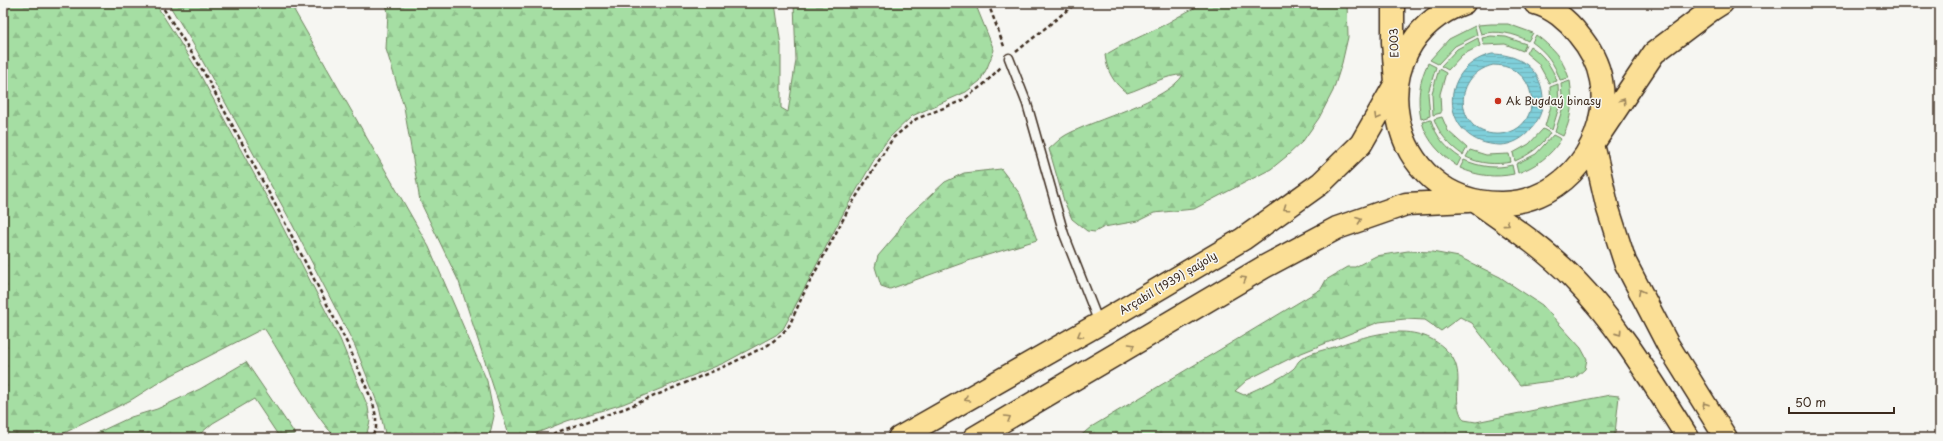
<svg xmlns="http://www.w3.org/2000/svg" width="1943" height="441" viewBox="0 0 1943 441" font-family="'Playpen Sans',sans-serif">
  <defs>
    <pattern id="forest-firs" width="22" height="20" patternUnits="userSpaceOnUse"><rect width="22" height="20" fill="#a5dea3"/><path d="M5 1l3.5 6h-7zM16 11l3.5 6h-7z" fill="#8fbf8c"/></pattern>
    <pattern id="water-rules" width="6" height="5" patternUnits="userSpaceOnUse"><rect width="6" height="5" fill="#7fcfda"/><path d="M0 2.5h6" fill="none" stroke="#6fb2bb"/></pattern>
  </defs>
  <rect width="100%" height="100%" fill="#f6f6f2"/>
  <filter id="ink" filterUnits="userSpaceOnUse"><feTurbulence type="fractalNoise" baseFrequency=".025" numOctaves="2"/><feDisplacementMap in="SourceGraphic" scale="8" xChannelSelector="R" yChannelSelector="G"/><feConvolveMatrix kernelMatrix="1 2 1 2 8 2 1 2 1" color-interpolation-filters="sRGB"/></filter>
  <g filter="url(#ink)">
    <path fill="#a5dea3" stroke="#708460" d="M1491,24H1508L1533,33L1528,41C1514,33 1497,30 1481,34L1478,25Z
      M1475,26L1477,35L1455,46L1438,64L1430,60L1449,39Z
      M1536,35C1551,46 1563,59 1569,78L1560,80C1555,64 1546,52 1532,42Z
      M1491,36L1506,37L1526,44L1523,51L1505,44L1484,45L1482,38Z
      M1478,38L1480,46L1462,55L1448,70L1441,66L1457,49Z
      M1530,46C1543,54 1552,67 1557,81L1549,83L1538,63L1526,53Z
      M1428,63L1436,67L1428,93L1430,116L1421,119C1417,99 1419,81 1428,63Z
      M1439,69L1446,73L1440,94L1441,113L1433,115L1432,93Z
      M1570,81C1573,100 1572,119 1563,136L1555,132L1563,107L1561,84Z
      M1558,84L1559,107L1552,130L1545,126L1551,106L1550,87Z
      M1442,117L1448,131L1467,148L1463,155C1450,146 1439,134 1434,119Z
      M1431,120C1436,137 1447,149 1461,158L1457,166C1441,155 1427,141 1422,122Z
      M1543,129L1550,133C1542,146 1529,155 1515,161L1513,153L1529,144Z
      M1553,135L1561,139C1551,156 1536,166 1518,173L1516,164L1536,154Z
      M1470,150L1486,155L1509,154L1511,162C1496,165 1480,164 1466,157Z
      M1464,160C1480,167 1496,169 1512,165L1514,174C1496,178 1477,176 1460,168Z
      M234,433L248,434L257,438H220Z"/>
    <path fill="url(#forest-firs)" stroke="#708460" d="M3,3H155L198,71L278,218L340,339L368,407L370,421L367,433L361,438C354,438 343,440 337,437C320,428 278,348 264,328L166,378L131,400L54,438H3Z
      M168,3H290L429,247L487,381L494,416L489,438H386L379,407L355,346L289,218L192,42Z
      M386,3H775L781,46V108L788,112L796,60L794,3H975L994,50L987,68L980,81L966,92L912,116L890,137L878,153L844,212L788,320L783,329L776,335L724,363L623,404L567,421L524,438H510L459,282L420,201L404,107L386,49L388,13Z
      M1206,3H1347L1348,37L1342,63L1333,91L1319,118L1303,141L1287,156L1271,169L1194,209L1154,213L1138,221L1104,227L1095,232L1087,231L1072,219L1064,201L1049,149C1054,145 1060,138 1066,135C1095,119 1167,101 1183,75C1166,74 1144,88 1127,93C1113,83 1107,71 1105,55C1121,45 1138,38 1156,29C1173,21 1187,10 1206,3Z
      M1001,169L1020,194L1037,240L971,260L890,289L881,286L875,267L878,256L896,235L905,219L945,182L964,173Z
      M1408,251L1432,252L1459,257L1500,277L1542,305L1581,348L1587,359L1585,369L1575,378L1520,385L1472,323L1460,317L1441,331L1425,320L1405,319L1379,322L1299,354L1247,380L1235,391L1244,395C1259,388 1281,379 1293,369C1296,367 1297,362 1300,360C1308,353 1324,350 1334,347C1371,334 1419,318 1450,354C1467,375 1449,400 1464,420L1476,422L1569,403L1610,395L1619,396L1615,433L1613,438H1078L1091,427L1321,289L1326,280L1348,267H1355L1376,256Z
      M246,362L295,434L278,435L254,399L213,423L195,438H86L131,417L157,409L200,389Z"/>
    <path fill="url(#water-rules)" stroke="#648d8f" fill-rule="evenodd" d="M1492,54C1515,54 1537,65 1542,90C1545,104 1541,118 1531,129C1524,138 1512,145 1500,145C1441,144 1435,68 1492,54ZM1493,65C1542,65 1544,131 1500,134C1456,137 1449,76 1493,65Z"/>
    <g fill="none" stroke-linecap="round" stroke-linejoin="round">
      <g stroke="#3b2a1e" stroke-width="11">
        <path id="lane" d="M1009,58L1027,104L1064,234L1099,323"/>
      </g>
      <g stroke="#3b2a1e" stroke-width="25">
        <path id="primary" d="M1722,3L1711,10L1654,53L1593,144L1608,209L1625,262L1668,345L1726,438
          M1475,201C1509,225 1544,248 1573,278C1619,325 1653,383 1688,438"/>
      </g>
      <g stroke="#3b2a1e" stroke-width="25">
        <path id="highway" d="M1464,3C1354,43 1386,206 1503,203C1565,202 1612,140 1601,80C1598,63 1589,47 1578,34C1568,21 1552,7 1535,3
          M899,438L1099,324L1243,239L1321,183L1361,144L1396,83L1393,42V3
          M974,438L1264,267L1337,228L1406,204L1468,201"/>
      </g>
      <path stroke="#3b2a1e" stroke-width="2.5" stroke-dasharray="4 3" stroke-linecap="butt" d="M160,3L203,71L283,219L348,345L373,403L376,417V428L371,438
        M988,3L1005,49
        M1016,52L1076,3
        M540,438L626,408L730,364L768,345L781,335L789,326L803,295L848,210L893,138L916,119L961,101L983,85L1001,67"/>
      <use href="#lane" stroke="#f6f6f2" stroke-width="8"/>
      <use href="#primary" stroke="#fbdf96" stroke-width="22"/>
      <use href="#highway" stroke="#fbdf96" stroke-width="22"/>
    </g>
    <defs><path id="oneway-chevron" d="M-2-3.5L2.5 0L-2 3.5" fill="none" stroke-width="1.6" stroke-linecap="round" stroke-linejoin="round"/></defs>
    <g stroke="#9b845a">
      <use href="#oneway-chevron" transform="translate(1623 101) rotate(-56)"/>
      <use href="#oneway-chevron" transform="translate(1377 117) rotate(120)"/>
      <use href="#oneway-chevron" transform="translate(1286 208) rotate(145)"/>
      <use href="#oneway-chevron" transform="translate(1359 220) rotate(-20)"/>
      <use href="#oneway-chevron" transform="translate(1507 224) rotate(36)"/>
      <use href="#oneway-chevron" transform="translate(1244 279) rotate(-31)"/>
      <use href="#oneway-chevron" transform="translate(1641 292) rotate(-117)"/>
      <use href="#oneway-chevron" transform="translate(1619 333) rotate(55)"/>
      <use href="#oneway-chevron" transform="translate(1080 335) rotate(150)"/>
      <use href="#oneway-chevron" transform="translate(1132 346) rotate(-31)"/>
      <use href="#oneway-chevron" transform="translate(967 399) rotate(150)"/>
      <use href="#oneway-chevron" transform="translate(1705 405) rotate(-122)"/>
      <use href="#oneway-chevron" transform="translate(1008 418) rotate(-30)"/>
    </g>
  </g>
  <circle fill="#c8321e" stroke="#f6f6f2" stroke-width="1.5" cx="1498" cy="101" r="4"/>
  <g text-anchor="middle" stroke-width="3" stroke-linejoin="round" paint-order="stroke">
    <g font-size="11" fill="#3b2a1e" stroke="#f6f6f2">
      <text transform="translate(1394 43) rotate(-92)" y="4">E003</text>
      <text transform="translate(1168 283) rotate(-31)" y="4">Arçabil (1939) şaýoly</text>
    </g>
    <g font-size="11" fill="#3b2a1e" stroke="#f6f6f2" text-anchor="start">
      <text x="1506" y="105">Ak Bugdaý binasy</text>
    </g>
  </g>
  <rect width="1943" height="441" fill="none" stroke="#f6f6f2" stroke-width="16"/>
  <rect x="8" y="8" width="1927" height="425" fill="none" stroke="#3b2a1e" stroke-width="1.5" filter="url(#ink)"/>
  <path d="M1789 407v6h105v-6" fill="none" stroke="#3b2a1e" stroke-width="2"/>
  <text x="1795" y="407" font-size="12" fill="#3b2a1e" stroke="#f6f6f2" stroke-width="3" paint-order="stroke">50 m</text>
</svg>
